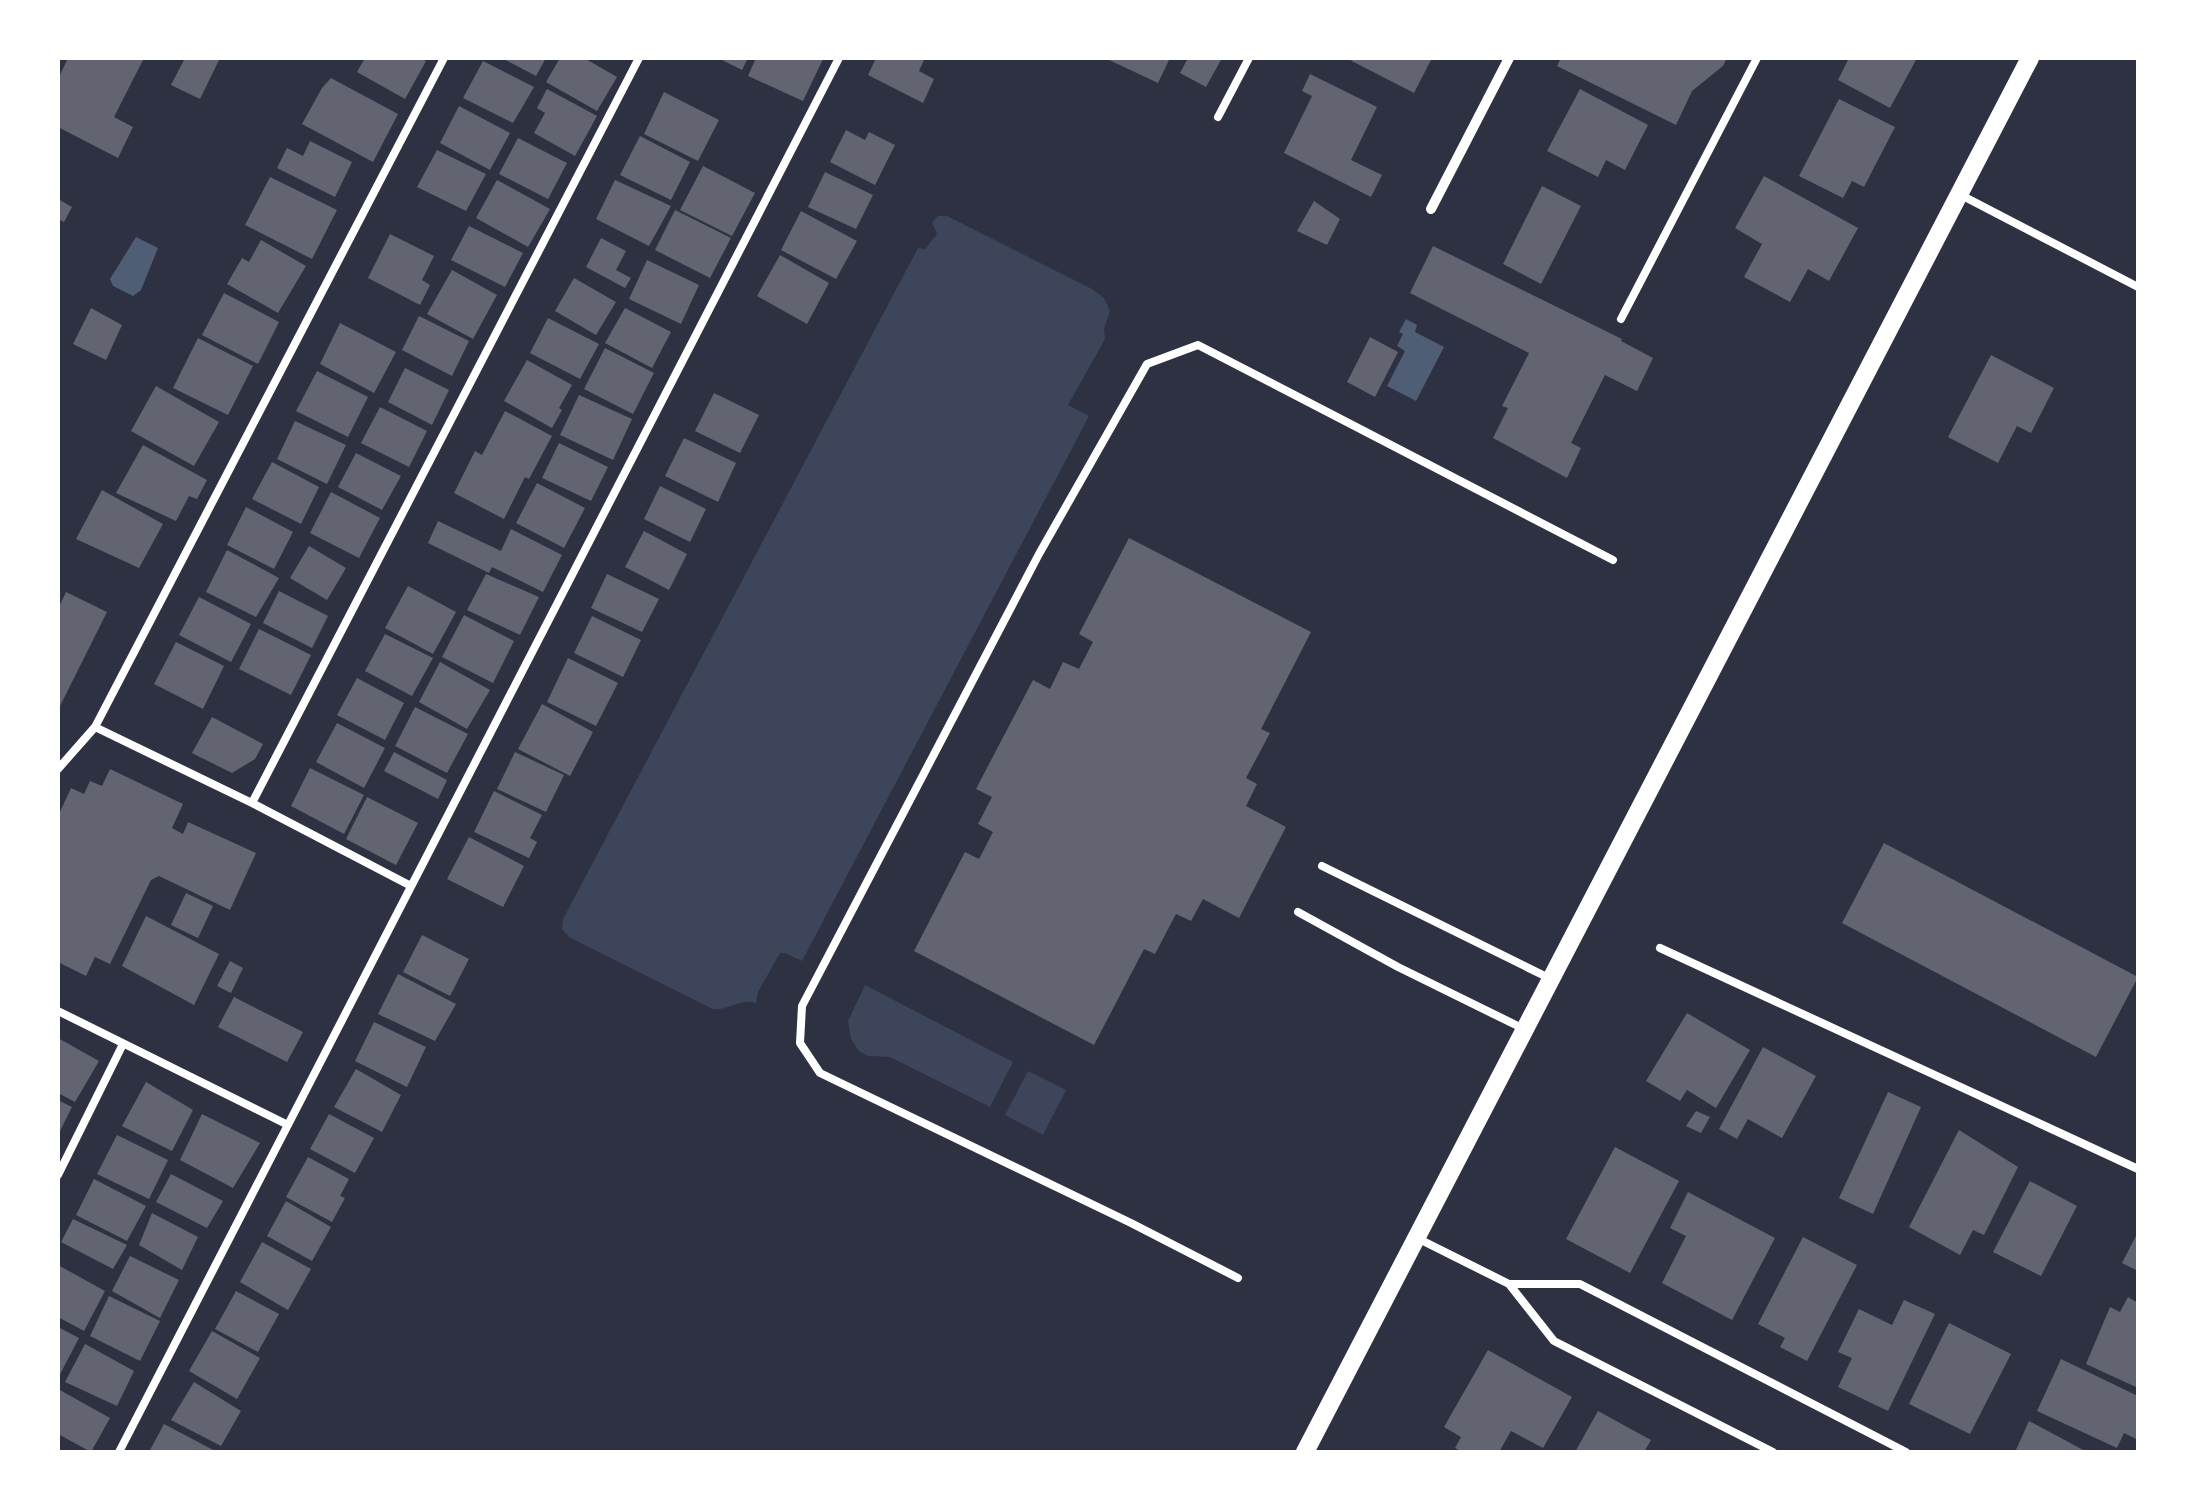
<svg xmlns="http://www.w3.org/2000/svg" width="2196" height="1510" viewBox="0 0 2196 1510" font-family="Inter,sans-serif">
  <rect width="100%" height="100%" fill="#2d3142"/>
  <path fill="#3c4559" d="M938,216H947L1092,289L1104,298L1110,311L1104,329L1105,339L1068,405L1089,416L802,961L785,953H780L758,992L756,1003C740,998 729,1011 713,1009L569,937L562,929L563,919L918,248L925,249L937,234L932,222Z
    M865,985L1013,1062L990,1107L890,1057L868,1056L859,1051L851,1039L848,1021Z
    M1028,1071L1066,1090L1043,1135L1005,1115Z"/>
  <path fill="#4f5d75" d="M136,237L158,248L141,290L133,296L113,286L110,279Z
    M1406,319L1417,325L1415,332L1444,347L1416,401L1387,386L1405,351L1397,346L1403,334L1399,332Z"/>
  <path fill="#626471" d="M68,58H144L114,117L133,127L118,158L58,127V79Z
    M185,58H220L200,99L171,85Z
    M365,58H420L426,61L405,99L357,72Z
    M502,58H546L536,76Z
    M560,58H584L617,77L597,111L546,82Z
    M718,58H748L742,70Z
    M756,58H819L823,59L803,101L748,76Z
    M876,58H925L919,71L934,79L923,103L868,75Z
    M1105,58H1170L1158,83Z
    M1188,58H1222L1206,87L1180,73Z
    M1346,58H1432L1414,93Z
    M1561,58H1727L1723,66L1692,91L1676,125L1557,66Z
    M1849,58H1917L1890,108L1838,80Z
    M483,61L534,87L513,123L463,98Z
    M1310,74L1377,107L1351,160L1382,175L1371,197L1284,153L1312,96L1302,91Z
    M331,78L398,114L373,162L302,124L322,88Z
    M547,89L597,116L575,156L534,133L545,113L537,108Z
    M1580,89L1648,125L1625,170L1606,160L1598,177L1547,151Z
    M664,92L719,120L698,161L644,134Z
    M1839,99L1895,127L1864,187L1852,181L1843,198L1799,176Z
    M459,106L510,133L490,170L440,143Z
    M846,130L865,140L869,132L895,145L875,185L830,162Z
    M640,136L690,162L671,200L620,175Z
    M518,138L567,163L548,199L499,174Z
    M310,141L352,162L335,197L277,168L287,148L303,156Z
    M437,150L486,174L466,211L417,187Z
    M703,166L755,193L732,236L680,210Z
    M825,172L873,195L856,229L808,207Z
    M1764,176L1858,228L1829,281L1808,269L1790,302L1744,277L1762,244L1735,228Z
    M270,177L337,210L312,259L245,225Z
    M497,180L550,209L528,247L476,218Z
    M615,180L671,206L649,246L596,219Z
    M1542,186L1581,206L1541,284L1503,264Z
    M58,199L72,207L64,222L58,219Z
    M1314,201L1340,219L1327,245L1297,231Z
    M675,210L731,238L710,278L655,250Z
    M801,211L857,241L836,279L781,250Z
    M469,226L523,253L505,287L451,260Z
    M390,234L434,256L422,280L430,285L420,305L368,278Z
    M601,238L626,251L616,270L631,278L625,288L586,267Z
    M261,240L306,266L278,313L227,284L242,258L249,262Z
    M1433,246L1622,339L1621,341L1653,358L1637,391L1605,375L1571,443L1581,448L1567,478L1493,438L1508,408L1502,406L1529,353L1410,293Z
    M780,255L829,283L807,324L757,296Z
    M647,260L699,285L681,324L629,299Z
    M452,270L497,295L473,339L427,314Z
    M574,278L616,302L596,335L555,311Z
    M224,293L279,322L258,364L202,335Z
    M91,308L122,325L106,360L73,344Z
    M625,308L671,332L652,368L605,343Z
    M419,316L469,341L452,376L402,350Z
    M548,318L599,344L580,379L530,353Z
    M340,323L396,352L374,393L320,364Z
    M1370,337L1398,352L1375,397L1347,382Z
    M198,338L253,366L228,415L173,388Z
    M605,348L654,373L633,414L584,389Z
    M1991,355L2054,388L2031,433L2017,426L1998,463L1948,437Z
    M527,360L572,385L559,408L562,410L552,428L504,401Z
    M405,368L449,390L432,425L388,402Z
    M317,371L368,397L348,437L296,411Z
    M156,386L219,422L194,466L131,431Z
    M714,393L759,415L740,453L695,431Z
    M579,395L632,419L613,460L560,435Z
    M380,407L427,431L409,467L361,443Z
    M505,411L552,436L529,479L525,477L504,519L454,493L475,451L482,455Z
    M295,421L346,445L327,484L277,459Z
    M684,438L736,463L718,502L665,476Z
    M559,443L608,467L591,501L542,478Z
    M143,445L207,480L197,499L189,496L176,521L116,493Z
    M356,453L401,476L382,510L338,487Z
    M272,462L319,487L301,524L252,499Z
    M537,483L585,508L564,548L516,523Z
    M660,486L706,509L690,542L644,519Z
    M102,490L163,524L139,568L76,539Z
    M331,492L380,518L359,558L310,533Z
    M246,507L293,532L274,569L227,545Z
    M438,521L501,551L511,529L562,555L543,592L492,567L489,573L428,543Z
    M644,531L687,554L669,590L625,567Z
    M1129,538L1311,632L1261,729L1270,733L1246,778L1257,784L1246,806L1286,827L1239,918L1203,899L1191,921L1176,914L1155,954L1144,949L1094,1045L914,951L965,852L979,859L993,832L978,824L992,797L976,789L1033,680L1050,689L1063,662L1079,669L1093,642L1079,634Z
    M309,546L346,568L327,600L290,578Z
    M227,550L279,578L256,617L206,592Z
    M486,574L539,597L520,635L467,610Z
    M607,574L659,599L642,632L591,608Z
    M408,586L456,612L433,654L385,628Z
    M279,591L328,616L312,648L263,623Z
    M66,592L107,612L58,710V609Z
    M199,597L251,624L231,662L179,635Z
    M464,615L514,641L493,683L442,657Z
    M592,616L641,640L623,677L574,653Z
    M259,629L311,655L291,695L239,669Z
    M385,634L433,658L412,696L365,671Z
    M176,642L224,666L203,709L154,684Z
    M568,658L618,683L596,726L547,702Z
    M440,662L490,690L467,729L419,702Z
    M357,678L404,703L385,740L337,715Z
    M542,704L593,732L570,776L518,749Z
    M415,707L468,734L447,773L395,746Z
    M212,717L263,744L255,759L232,773L192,753Z
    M337,723L385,748L364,788L316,762Z
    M394,752L447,780L438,799L384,771Z
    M515,752L564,775L546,812L497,789Z
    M310,768L364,795L344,834L291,806Z
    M110,769L183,804L172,828L183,834L188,822L256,853L230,910L159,876L151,880L110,964L95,957L86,976L58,962V816L71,788L84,794L90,781L102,786Z
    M494,791L542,815L530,838L537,842L529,858L474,832Z
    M367,797L418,823L396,865L346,839Z
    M469,837L524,866L503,907L447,879Z
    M1884,843L2138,977L2096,1057L1842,923Z
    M186,893L213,906L198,938L171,925Z
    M146,916L219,954L194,1005L122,966Z
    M422,935L469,959L450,996L403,972Z
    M230,961L243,968L231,993L217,986Z
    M398,974L456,1004L435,1041L378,1014Z
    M234,997L303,1032L287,1062L218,1027Z
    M1687,1013L1750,1050L1716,1108L1687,1090L1680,1101L1646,1081Z
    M374,1022L426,1047L407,1087L355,1061Z
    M58,1038L99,1061L75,1102L58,1093Z
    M1763,1047L1816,1076L1782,1138L1748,1119L1737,1139L1719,1129Z
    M356,1069L401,1095L382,1132L334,1107Z
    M146,1082L193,1110L172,1151L122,1126Z
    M1888,1092L1921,1107L1873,1214L1839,1198Z
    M58,1100L72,1107L58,1135Z
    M1696,1111L1710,1117L1701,1133L1686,1126Z
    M202,1114L260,1143L233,1188L180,1160Z
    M329,1114L374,1138L355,1173L310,1149Z
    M1959,1130L2018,1167L1984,1235L1973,1230L1960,1255L1909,1227Z
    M117,1135L168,1160L149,1199L97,1174Z
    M1615,1147L1679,1181L1630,1273L1566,1239Z
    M308,1157L349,1179L340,1196L345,1198L332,1222L286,1197Z
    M171,1174L223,1201L207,1228L156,1202Z
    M94,1179L146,1206L127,1241L76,1215Z
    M2030,1181L2077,1206L2041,1276L1993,1252Z
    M1688,1192L1775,1238L1732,1320L1662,1283L1686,1236L1670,1228Z
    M286,1201L331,1227L312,1261L267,1236Z
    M152,1213L198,1237L182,1270L139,1245Z
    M73,1219L127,1245L113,1269L61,1242Z
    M2138,1232V1271L2122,1263Z
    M1803,1237L1857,1265L1807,1361L1780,1347L1785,1338L1758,1324Z
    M262,1242L311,1269L288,1310L240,1282Z
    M130,1256L179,1280L160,1318L112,1291Z
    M58,1265L105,1291L84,1331L58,1317Z
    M236,1291L279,1314L258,1352L215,1329Z
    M109,1296L160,1321L140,1361L90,1336Z
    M2128,1297L2138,1303V1388L2086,1364L2110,1307L2120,1312Z
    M1904,1300L1935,1314L1888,1411L1838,1387L1852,1358L1838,1352L1859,1309L1892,1325Z
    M1949,1323L2011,1354L1970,1434L1909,1404Z
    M58,1327L79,1338L58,1378Z
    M212,1331L260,1358L237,1399L189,1371Z
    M85,1344L134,1371L117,1406L65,1382Z
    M1488,1350L1572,1397L1543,1448L1511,1431L1499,1452H1462L1455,1448L1461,1437L1444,1427Z
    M2061,1359L2138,1396V1440L2124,1433L2117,1448L2037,1411Z
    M194,1382L241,1411L221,1446L171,1420Z
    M58,1389L110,1418L91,1452L58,1434Z
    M1598,1411L1651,1440L1644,1452H1575Z
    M2029,1421L2087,1452H2015Z
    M164,1424L217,1452H149Z"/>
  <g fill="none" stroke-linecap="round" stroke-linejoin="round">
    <path stroke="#fff" stroke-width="8" d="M1218,117L1249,58
      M1959,194L2138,287
      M1621,319L1757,58
      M95,727L252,803L411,886
      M58,769L95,727L444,58
      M252,803L639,58
      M1322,866L1551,979
      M1298,912L1398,967L1524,1029
      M1660,948L2138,1169
      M58,1011L288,1125
      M58,1175L123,1044
      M1417,1238L1509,1284L1554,1341L1773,1452
      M1238,1278L1131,1223L820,1073L800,1043L802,1006L1039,554L1147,364L1198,345L1613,560
      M1509,1284H1580L1906,1452
      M119,1452L839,58"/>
    <path stroke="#fff" stroke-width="10" d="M1431,209L1509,58"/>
    <path stroke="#fff" stroke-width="18" d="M1305,1452L2030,58"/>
  </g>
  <rect width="2196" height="1510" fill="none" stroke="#ffffff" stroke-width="120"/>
</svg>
